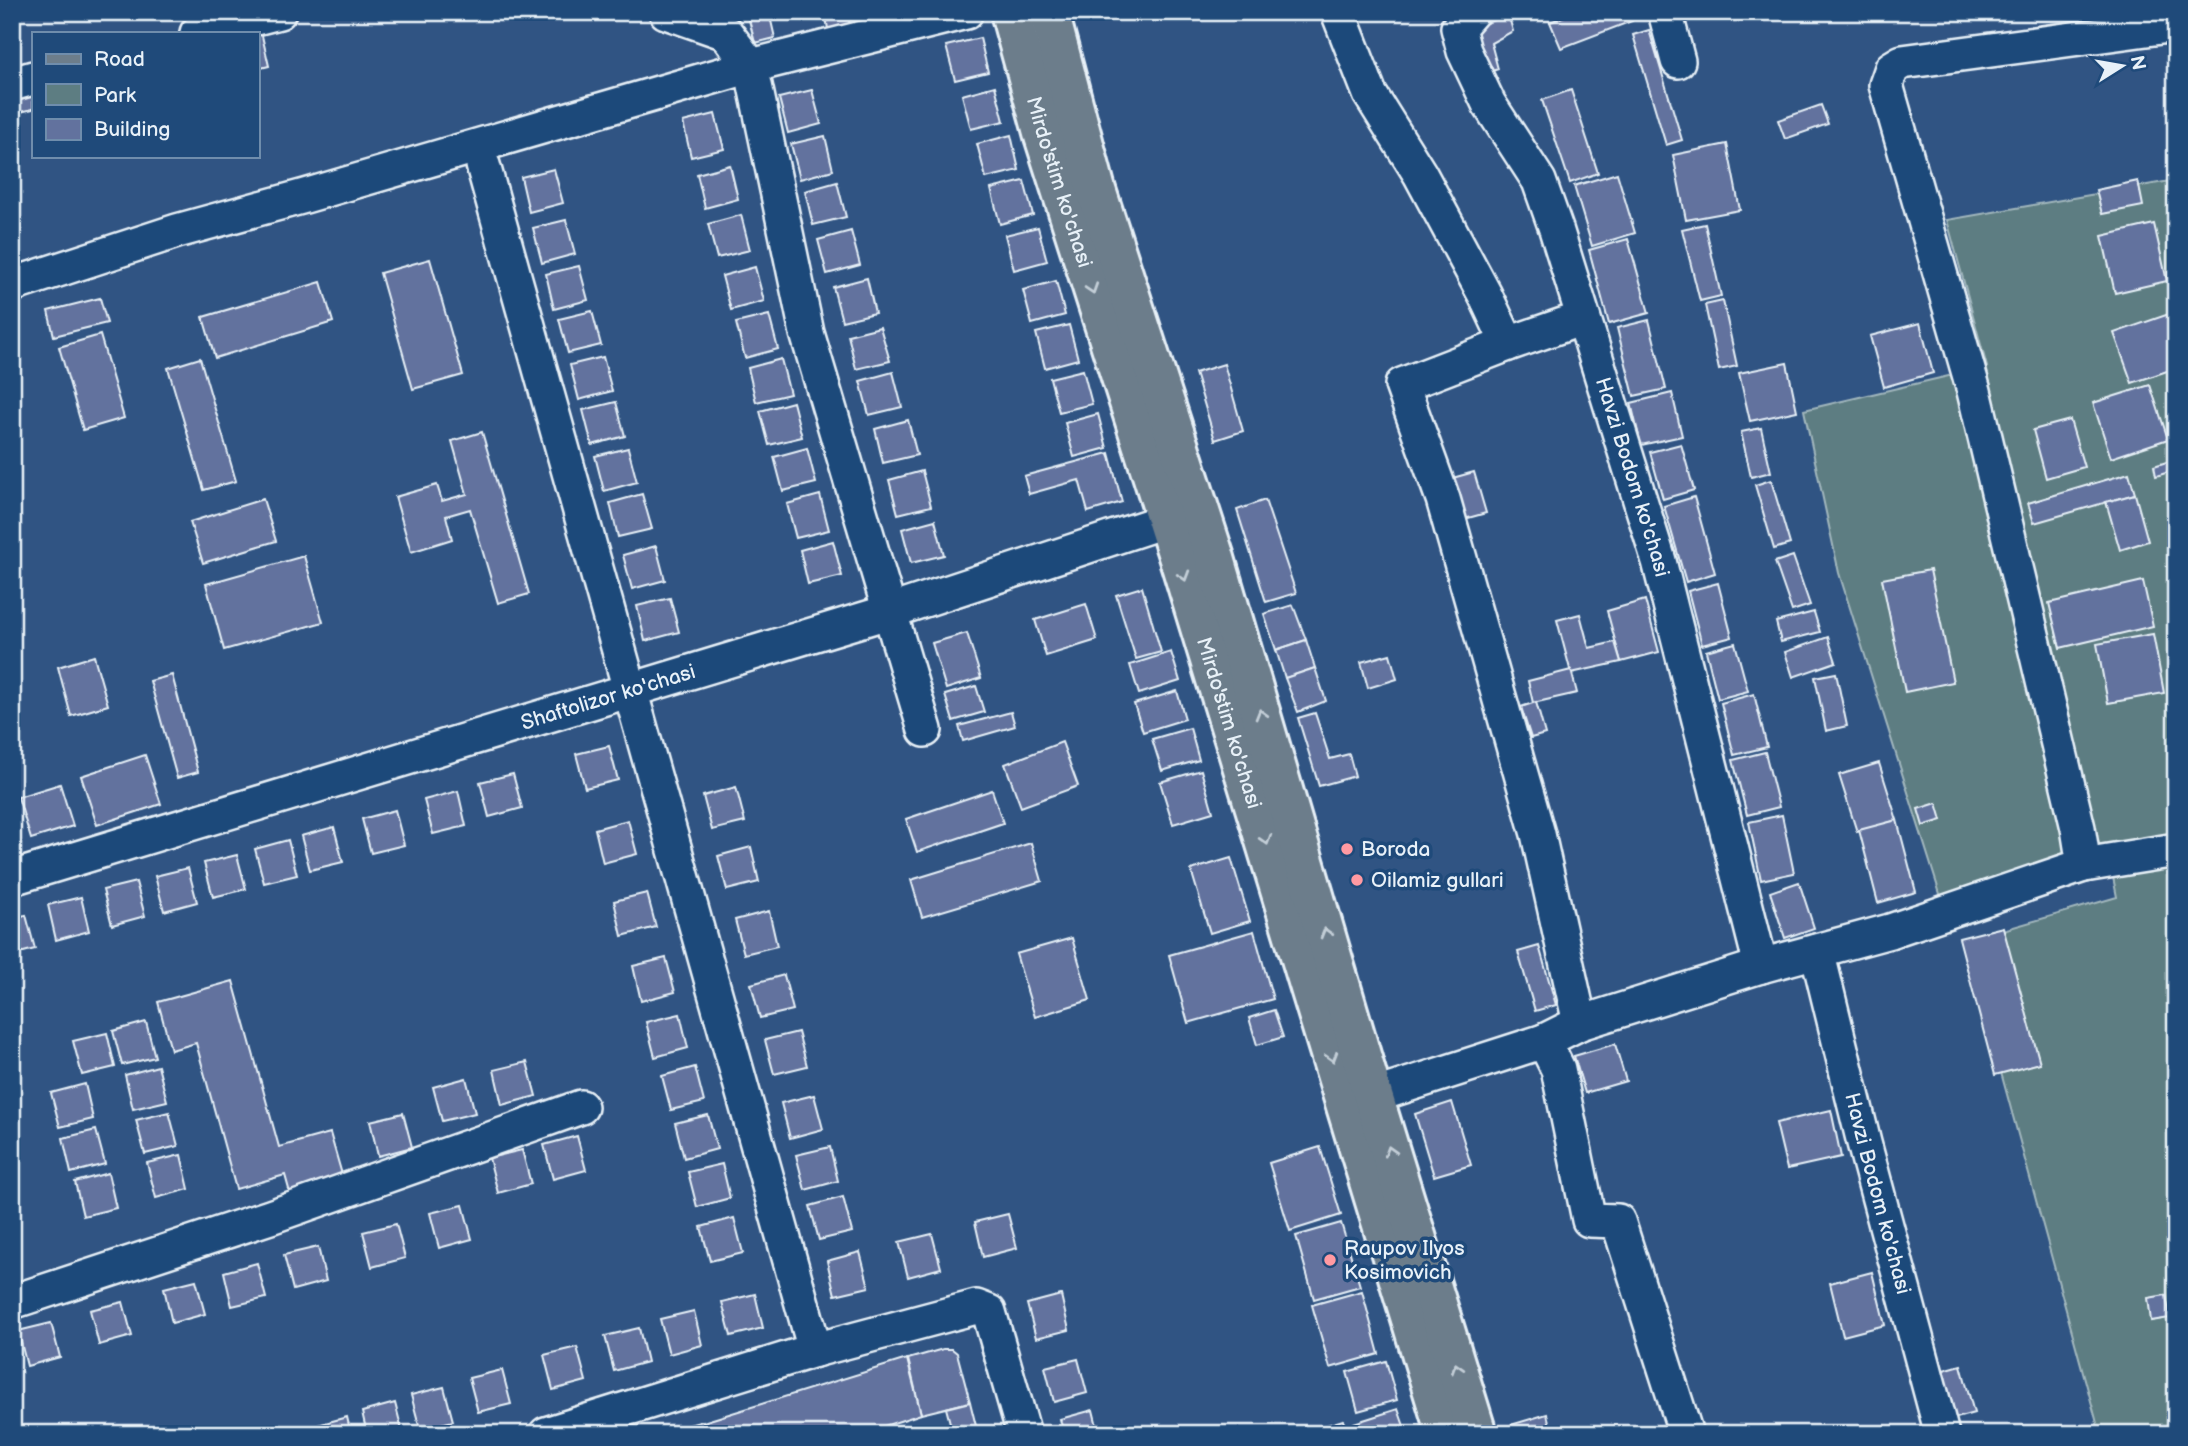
<svg xmlns="http://www.w3.org/2000/svg" width="2188" height="1446" font-family="'Balsamiq Sans',sans-serif">
	<rect width="100%" height="100%" fill="#305483"/>
	<filter id="ink" filterUnits="userSpaceOnUse"><feTurbulence type="fractalNoise" baseFrequency=".0143" numOctaves="2"/><feDisplacementMap in="SourceGraphic" scale="14" xChannelSelector="R" yChannelSelector="G"/><feConvolveMatrix kernelMatrix="1 2 1 2 8 2 1 2 1" color-interpolation-filters="sRGB"/></filter>
	<g filter="url(#ink)">
		<path fill="#5d7d82" stroke="#a2b7bd" stroke-width="2" d="M2176 180V1434H2100L1965 941 2117 897 2113 877 1946 913 1839 573 1804 410 1987 367 1947 220Z"/>
		<g fill="#62729e" stroke="#e8f1f8" stroke-width="2">
			<path d="M747 12H769L775 38 755 43Z"/>
			<path d="M825 12H848L850 26 828 29Z"/>
			<path d="M1575 12H1629L1632 21 1561 48 1550 22Z"/>
			<path d="M1508 14 1513 31 1491 43 1498 69 1480 75 1472 29Z"/>
			<path d="M260 27 269 66 257 69V33Z"/>
			<path d="M1649 30 1682 140 1666 145 1633 35Z"/>
			<path d="M980 38 988 72 955 80 946 46Z"/>
			<path d="M995 86 1004 121 971 129 962 95Z"/>
			<path d="M33 90V109L12 114V94Z"/>
			<path d="M812 90 821 124 788 133 779 98Z"/>
			<path d="M1571 90 1598 173 1570 183 1542 100Z"/>
			<path d="M1821 105 1828 124 1785 139 1778 120Z"/>
			<path d="M715 114 724 149 691 157 683 122Z"/>
			<path d="M1011 135 1019 170 986 178 977 144Z"/>
			<path d="M825 136 833 170 800 179 791 144Z"/>
			<path d="M1727 144 1740 210 1686 220 1673 155Z"/>
			<path d="M730 165 738 199 705 208 697 174Z"/>
			<path d="M554 169 563 203 529 212 521 177Z"/>
			<path d="M1617 173 1635 233 1592 246 1574 186Z"/>
			<path d="M1024 181 1033 215 1000 224 991 189Z"/>
			<path d="M2138 181 2143 206 2102 214 2096 190Z"/>
			<path d="M837 182 846 217 813 225 805 191Z"/>
			<path d="M741 215 750 250 717 258 708 224Z"/>
			<path d="M566 220 575 254 542 263 533 228Z"/>
			<path d="M1705 224 1721 296 1700 301 1682 229Z"/>
			<path d="M2154 224 2167 281 2115 293 2102 236Z"/>
			<path d="M1038 227 1047 261 1014 270 1005 235Z"/>
			<path d="M851 231 860 265 827 274 818 240Z"/>
			<path d="M1628 239 1649 313 1609 324 1589 250Z"/>
			<path d="M430 259 463 375 413 389 380 273Z"/>
			<path d="M579 266 588 300 554 309 546 274Z"/>
			<path d="M755 267 764 301 731 310 722 276Z"/>
			<path d="M867 278 875 313 842 321 833 287Z"/>
			<path d="M1056 281 1065 315 1032 324 1023 290Z"/>
			<path d="M321 282 333 322 215 358 203 317Z"/>
			<path d="M100 298 107 323 54 336 48 311Z"/>
			<path d="M1723 301 1737 366 1719 370 1705 305Z"/>
			<path d="M592 311 601 345 568 353 559 319Z"/>
			<path d="M2169 314 2176 334V368L2132 383 2114 333Z"/>
			<path d="M769 315 778 349 745 358 736 323Z"/>
			<path d="M1649 320 1666 389 1634 396 1617 328Z"/>
			<path d="M1920 323 1933 373 1884 387 1870 336Z"/>
			<path d="M1069 325 1078 359 1045 368 1036 333Z"/>
			<path d="M880 327 890 361 856 369 848 335Z"/>
			<path d="M100 335 124 418 83 430 59 347Z"/>
			<path d="M603 357 612 391 579 400 570 365Z"/>
			<path d="M200 358 236 481 204 490 168 368Z"/>
			<path d="M781 359 790 394 756 402 748 368Z"/>
			<path d="M1787 363 1797 411 1750 421 1739 373Z"/>
			<path d="M1224 364 1243 431 1215 440 1195 373Z"/>
			<path d="M1083 370 1092 404 1059 412 1050 378Z"/>
			<path d="M893 372 902 407 869 415 860 381Z"/>
			<path d="M2150 385 2168 439 2111 458 2093 403Z"/>
			<path d="M1672 393 1682 436 1641 445 1631 403Z"/>
			<path d="M616 402 625 436 592 445 583 410Z"/>
			<path d="M793 402 802 437 769 445 760 411Z"/>
			<path d="M1098 414 1107 448 1074 457 1065 423Z"/>
			<path d="M908 420 917 455 883 463 875 429Z"/>
			<path d="M2070 420 2084 467 2046 478 2033 430Z"/>
			<path d="M1761 428 1771 472 1751 477 1741 432Z"/>
			<path d="M482 432 529 594 498 603 470 509 446 516 452 539 411 552 395 497 437 485 442 501 467 494 452 441Z"/>
			<path d="M1681 444 1694 490 1663 499 1650 452Z"/>
			<path d="M628 448 637 482 604 491 595 456Z"/>
			<path d="M807 448 816 483 783 491 774 457Z"/>
			<path d="M1109 453 1122 502 1088 512 1079 480 1029 494 1024 476Z"/>
			<path d="M2176 459V470L2156 476 2154 466Z"/>
			<path d="M922 471 931 506 898 514 889 480Z"/>
			<path d="M1474 472 1486 513 1461 520 1449 479Z"/>
			<path d="M2129 473 2135 494 2034 523 2028 503Z"/>
			<path d="M1771 480 1790 544 1774 549 1755 485Z"/>
			<path d="M642 494 652 529 618 537 610 503Z"/>
			<path d="M2135 494 2148 541 2120 550 2106 502Z"/>
			<path d="M820 495 829 530 796 538 787 504Z"/>
			<path d="M1694 497 1715 573 1686 582 1664 506Z"/>
			<path d="M263 499 276 541 203 563 190 522Z"/>
			<path d="M1265 500 1296 593 1266 602 1237 510Z"/>
			<path d="M935 520 944 555 911 563 902 529Z"/>
			<path d="M833 541 842 576 808 584 800 550Z"/>
			<path d="M656 546 665 580 632 589 623 555Z"/>
			<path d="M304 556 323 622 224 650 206 584Z"/>
			<path d="M1793 556 1810 605 1792 611 1775 562Z"/>
			<path d="M1930 570 1953 682 1905 692 1882 579Z"/>
			<path d="M2143 581 2153 626 2060 648 2049 603Z"/>
			<path d="M1718 583 1732 637 1702 645 1688 591Z"/>
			<path d="M1142 587 1161 652 1136 659 1116 595Z"/>
			<path d="M670 598 679 632 645 641 637 606Z"/>
			<path d="M1645 600 1659 652 1621 662 1607 611Z"/>
			<path d="M1086 604 1097 640 1046 656 1035 620Z"/>
			<path d="M1293 605 1306 640 1276 650 1264 614Z"/>
			<path d="M1814 612 1820 632 1781 642 1776 622Z"/>
			<path d="M1580 614 1589 648 1615 642 1621 662 1571 673 1557 620Z"/>
			<path d="M967 633 981 678 946 689 932 643Z"/>
			<path d="M2153 634 2164 693 2108 703 2097 644Z"/>
			<path d="M1828 637 1836 662 1793 677 1785 652Z"/>
			<path d="M1306 640 1315 668 1285 678 1276 650Z"/>
			<path d="M1735 643 1748 691 1718 699 1706 651Z"/>
			<path d="M1171 652 1180 681 1139 694 1130 665Z"/>
			<path d="M1390 654 1397 679 1368 688 1361 662Z"/>
			<path d="M94 656 108 705 71 716 58 667Z"/>
			<path d="M1315 668 1326 701 1298 712 1285 678Z"/>
			<path d="M1571 670 1577 693 1533 703 1528 681Z"/>
			<path d="M1836 673 1847 726 1826 731 1815 677Z"/>
			<path d="M172 675 198 772 177 778 150 681Z"/>
			<path d="M976 686 984 712 953 721 945 695Z"/>
			<path d="M1177 691 1185 719 1143 732 1134 704Z"/>
			<path d="M1754 694 1767 747 1734 755 1721 703Z"/>
			<path d="M1536 702 1545 734 1531 738 1521 707Z"/>
			<path d="M1011 712 1015 726 963 741 959 726Z"/>
			<path d="M1315 713 1330 759 1349 754 1355 776 1319 786 1298 718Z"/>
			<path d="M1190 728 1199 760 1162 771 1152 739Z"/>
			<path d="M1062 742 1078 786 1021 807 1005 764Z"/>
			<path d="M609 746 618 780 585 788 576 754Z"/>
			<path d="M1765 752 1779 807 1747 815 1733 760Z"/>
			<path d="M145 755 161 804 97 825 81 776Z"/>
			<path d="M1879 763 1897 820 1857 832 1839 775Z"/>
			<path d="M1201 770 1213 812 1173 824 1160 782Z"/>
			<path d="M513 774 522 808 489 817 480 782Z"/>
			<path d="M60 784 73 826 31 839 18 797Z"/>
			<path d="M736 787 745 822 712 830 703 796Z"/>
			<path d="M992 790 1003 823 917 852 906 819Z"/>
			<path d="M458 791 466 826 433 834 424 800Z"/>
			<path d="M1937 803 1942 820 1923 826 1918 809Z"/>
			<path d="M395 810 404 845 371 853 362 819Z"/>
			<path d="M1782 815 1794 873 1761 880 1749 822Z"/>
			<path d="M628 820 637 854 603 863 595 829Z"/>
			<path d="M1897 820 1916 892 1878 903 1859 830Z"/>
			<path d="M334 827 343 862 310 870 301 836Z"/>
			<path d="M288 840 297 875 264 883 255 849Z"/>
			<path d="M1031 843 1042 881 922 917 911 880Z"/>
			<path d="M751 847 759 882 727 890 718 856Z"/>
			<path d="M237 855 246 889 213 897 204 863Z"/>
			<path d="M1231 858 1250 921 1210 933 1191 870Z"/>
			<path d="M188 868 197 902 164 911 155 876Z"/>
			<path d="M136 882 145 916 112 925 103 890Z"/>
			<path d="M1799 882 1814 928 1785 938 1770 892Z"/>
			<path d="M647 893 656 927 622 936 614 901Z"/>
			<path d="M81 897 89 931 56 940 48 905Z"/>
			<path d="M769 911 777 946 744 954 735 920Z"/>
			<path d="M26 915 35 949 12 955V918Z"/>
			<path d="M2003 927 2040 1063 1995 1075 1959 938Z"/>
			<path d="M1254 931 1273 999 1188 1023 1169 955Z"/>
			<path d="M1072 938 1090 1000 1035 1017 1016 954Z"/>
			<path d="M1539 946 1556 1005 1535 1011 1518 952Z"/>
			<path d="M666 958 675 992 641 1001 633 966Z"/>
			<path d="M784 975 793 1010 760 1018 751 984Z"/>
			<path d="M233 981 279 1147 330 1133 343 1178 290 1193 285 1175 236 1189 196 1043 171 1050 158 1002Z"/>
			<path d="M1274 1010 1283 1037 1257 1045 1249 1018Z"/>
			<path d="M680 1014 688 1048 655 1057 646 1022Z"/>
			<path d="M146 1022 155 1057 122 1065 113 1031Z"/>
			<path d="M798 1032 807 1066 774 1074 765 1040Z"/>
			<path d="M107 1033 115 1067 82 1075 73 1041Z"/>
			<path d="M1615 1044 1626 1081 1585 1093 1574 1056Z"/>
			<path d="M527 1062 536 1096 502 1105 494 1070Z"/>
			<path d="M158 1066 167 1101 133 1109 125 1075Z"/>
			<path d="M695 1067 704 1102 671 1110 662 1076Z"/>
			<path d="M466 1078 475 1113 442 1121 433 1087Z"/>
			<path d="M85 1084 93 1119 60 1127 51 1093Z"/>
			<path d="M814 1095 823 1129 790 1138 781 1103Z"/>
			<path d="M1452 1102 1471 1165 1434 1176 1415 1114Z"/>
			<path d="M1831 1110 1841 1157 1787 1169 1776 1123Z"/>
			<path d="M169 1112 178 1146 145 1154 136 1120Z"/>
			<path d="M403 1113 412 1147 378 1156 370 1121Z"/>
			<path d="M708 1115 717 1149 684 1158 675 1123Z"/>
			<path d="M96 1130 105 1164 71 1173 63 1138Z"/>
			<path d="M577 1136 586 1170 553 1179 544 1145Z"/>
			<path d="M830 1147 838 1181 805 1190 796 1155Z"/>
			<path d="M1320 1147 1341 1215 1290 1231 1269 1163Z"/>
			<path d="M522 1150 531 1184 498 1193 489 1158Z"/>
			<path d="M181 1155 189 1189 156 1198 147 1163Z"/>
			<path d="M722 1164 730 1198 697 1207 688 1172Z"/>
			<path d="M108 1173 116 1208 83 1216 75 1182Z"/>
			<path d="M843 1197 852 1232 819 1240 810 1206Z"/>
			<path d="M463 1205 472 1239 439 1248 430 1213Z"/>
			<path d="M1008 1214 1017 1248 983 1257 975 1222Z"/>
			<path d="M734 1218 743 1253 710 1261 701 1227Z"/>
			<path d="M1341 1223 1360 1286 1314 1299 1296 1236Z"/>
			<path d="M396 1224 405 1258 372 1267 363 1232Z"/>
			<path d="M932 1234 941 1268 908 1277 899 1242Z"/>
			<path d="M318 1247 326 1281 293 1290 284 1255Z"/>
			<path d="M860 1252 869 1287 835 1295 827 1261Z"/>
			<path d="M257 1263 266 1298 232 1306 224 1272Z"/>
			<path d="M1872 1272 1885 1325 1843 1336 1830 1283Z"/>
			<path d="M196 1280 205 1314 172 1323 164 1288Z"/>
			<path d="M1362 1291 1379 1354 1330 1368 1312 1305Z"/>
			<path d="M755 1294 763 1328 731 1336 722 1302Z"/>
			<path d="M1061 1295 1069 1330 1036 1338 1027 1304Z"/>
			<path d="M2166 1295 2170 1318 2151 1321 2148 1298Z"/>
			<path d="M123 1302 132 1336 99 1345 90 1310Z"/>
			<path d="M694 1311 702 1345 669 1354 660 1319Z"/>
			<path d="M51 1323 60 1357 27 1366 18 1331Z"/>
			<path d="M639 1328 647 1362 614 1371 605 1336Z"/>
			<path d="M577 1347 586 1381 553 1390 544 1355Z"/>
			<path d="M943 1349H952L957 1353 970 1402 921 1414 908 1359Z"/>
			<path d="M907 1359 921 1414 860 1434H706L703 1422Z"/>
			<path d="M1078 1359 1087 1393 1054 1402 1045 1367Z"/>
			<path d="M1386 1361 1397 1400 1358 1411 1347 1372Z"/>
			<path d="M1961 1365 1974 1413 1946 1421 1933 1373Z"/>
			<path d="M502 1370 511 1404 478 1412 469 1378Z"/>
			<path d="M444 1387 453 1421 420 1429 411 1395Z"/>
			<path d="M970 1402 978 1434H953L946 1408Z"/>
			<path d="M395 1403 403 1434H367L362 1412Z"/>
			<path d="M1398 1409 1405 1429 1388 1434H1357L1354 1423Z"/>
			<path d="M1093 1410 1099 1434H1064L1060 1419Z"/>
			<path d="M1547 1414 1552 1434H1513L1511 1425Z"/>
			<path d="M347 1417 351 1434H316L314 1426Z"/>
			<path d="M1343 1420 1348 1434H1298Z"/>
			<path d="M703 1421 706 1434H662L661 1433Z"/>
		</g>
		<g fill="none" stroke-linecap="round" stroke-linejoin="round">
			<g stroke="#e8f1f8" stroke-width="38">
				<g id="minor">
					<path d="M666 12 726 33 751 66 807 333 925 730"/>
					<path d="M1338 12 1370 94 1420 174 1485 295 1508 344"/>
					<path id="s1" d="M1472 12 1458 28 1464 51 1489 104 1539 181 1556 229 1659 561 1761 966"/>
					<path d="M1665 12 1678 61"/>
					<path d="M197 33 279 12"/>
					<path d="M12 84 33 78"/>
					<path d="M483 165 815 1350"/>
					<path d="M12 285 177 231 305 196 751 66 966 12"/>
					<path d="M2084 865 2078 828 1974 391 1886 85 1892 68 1902 62 2176 25"/>
					<path id="s2" d="M12 878 891 611 1191 512"/>
					<path id="s3" d="M1817 951 1864 1143 1942 1434"/>
					<path d="M1580 1023 1538 834 1443 499 1402 385 1508 344 1583 318"/>
					<path d="M1544 1041 1558 1069 1589 1220 1618 1221 1686 1434"/>
					<path d="M1373 1096 1544 1041 1580 1023 1761 966 1890 931 2084 865 2176 850"/>
					<path d="M12 1302 270 1217 581 1107"/>
					<path d="M546 1434 815 1350 976 1307 989 1312 1024 1434"/>
				</g>
			</g>
			<g stroke="#e8f1f8" stroke-width="44">
				<g id="major">
					<path id="s4" d="M1010 12 1044 136 1181 565 1446 1434"/>
					<path d="M1049 12 1096 190 1214 555 1373 1096 1477 1434"/>
				</g>
			</g>
			<use href="#minor" stroke="#1f4a7a" stroke-width="33"/>
			<use href="#major" stroke="#6c7d8b" stroke-width="38"/>
		</g>
		<defs><path id="oneway-chevron" d="M-2-3.5L2.5 0L-2 3.5" fill="none" stroke-width="1.6" stroke-linecap="round" stroke-linejoin="round" transform="scale(1.75)"/></defs>
		<g stroke="#c3ced7">
			<use href="#oneway-chevron" transform="translate(1092 289) rotate(72)"/>
			<use href="#oneway-chevron" transform="translate(1184 576) rotate(73)"/>
			<use href="#oneway-chevron" transform="translate(1261 714) rotate(-106)"/>
			<use href="#oneway-chevron" transform="translate(1266 840) rotate(73)"/>
			<use href="#oneway-chevron" transform="translate(1326 933) rotate(-106)"/>
			<use href="#oneway-chevron" transform="translate(1332 1057) rotate(73)"/>
			<use href="#oneway-chevron" transform="translate(1390 1151) rotate(-107)"/>
			<use href="#oneway-chevron" transform="translate(1457 1368) rotate(-107)"/>
		</g>
	</g>
	<g fill="#ff9aa2" stroke="#1f4a7a" stroke-width="2.5">
		<circle cx="1347" cy="849" r="7"/>
		<circle cx="1357" cy="880" r="7"/>
		<circle cx="1330" cy="1260" r="7"/>
	</g>
	<g text-anchor="middle" dominant-baseline="central" stroke-width="7" stroke-linejoin="round" paint-order="stroke">
		<g font-size="21" fill="#e8f1f8" stroke="#1f4a7a">
			<text stroke="none"><textPath href="#s4" startOffset="177">Mirdo'stim ko'chasi</textPath></text>
			<text stroke="none"><textPath href="#s1" startOffset="506">Havzi Bodom ko'chasi</textPath></text>
			<text stroke="none"><textPath href="#s2" startOffset="623">Shaftolizor ko'chasi</textPath></text>
			<text stroke="none"><textPath href="#s4" startOffset="744">Mirdo'stim ko'chasi</textPath></text>
			<text stroke="none"><textPath href="#s3" startOffset="250">Havzi Bodom ko'chasi</textPath></text>
		</g>
		<g font-size="21" fill="#e8f1f8" stroke="#1f4a7a" text-anchor="start">
			<text x="1361" y="849">Boroda</text>
			<text x="1371" y="880">Oilamiz gullari</text>
			<text x="1344" y="1248">Raupov Ilyos<tspan x="1344" dy="24">Kosimovich</tspan></text>
		</g>
	</g>
	<rect width="2188" height="1446" fill="none" stroke="#1f4a7a" stroke-width="42"/>
	<rect x="21" y="21" width="2146" height="1404" fill="none" stroke="#e8f1f8" stroke-width="2.5" filter="url(#ink)"/>
	<rect x="32" y="32" width="228" height="126" fill="#1f4a7a" stroke="#6f8dac" stroke-width="2"/>
	<rect x="46" y="54" width="35" height="10" fill="#6c7d8b" stroke="#6f8dac" stroke-width="2"/>
	<text x="94" y="66" font-size="21" fill="#e8f1f8">Road</text>
	<rect x="46" y="84" width="35" height="21" fill="#5d7d82" stroke="#6f8dac" stroke-width="2"/>
	<text x="94" y="102" font-size="21" fill="#e8f1f8">Park</text>
	<rect x="46" y="119" width="35" height="21" fill="#62729e" stroke="#6f8dac" stroke-width="2"/>
	<text x="94" y="136" font-size="21" fill="#e8f1f8">Building</text>
	<g transform="translate(2122 66) rotate(79)" stroke="#1f4a7a" stroke-width="5" paint-order="stroke">
	<path d="M0-5L12 26L0 18L-12 26Z" fill="#e8f1f8"/>
	<text y="-10" font-size="19" font-weight="bold" text-anchor="middle" fill="#e8f1f8">N</text>
	</g>
</svg>
